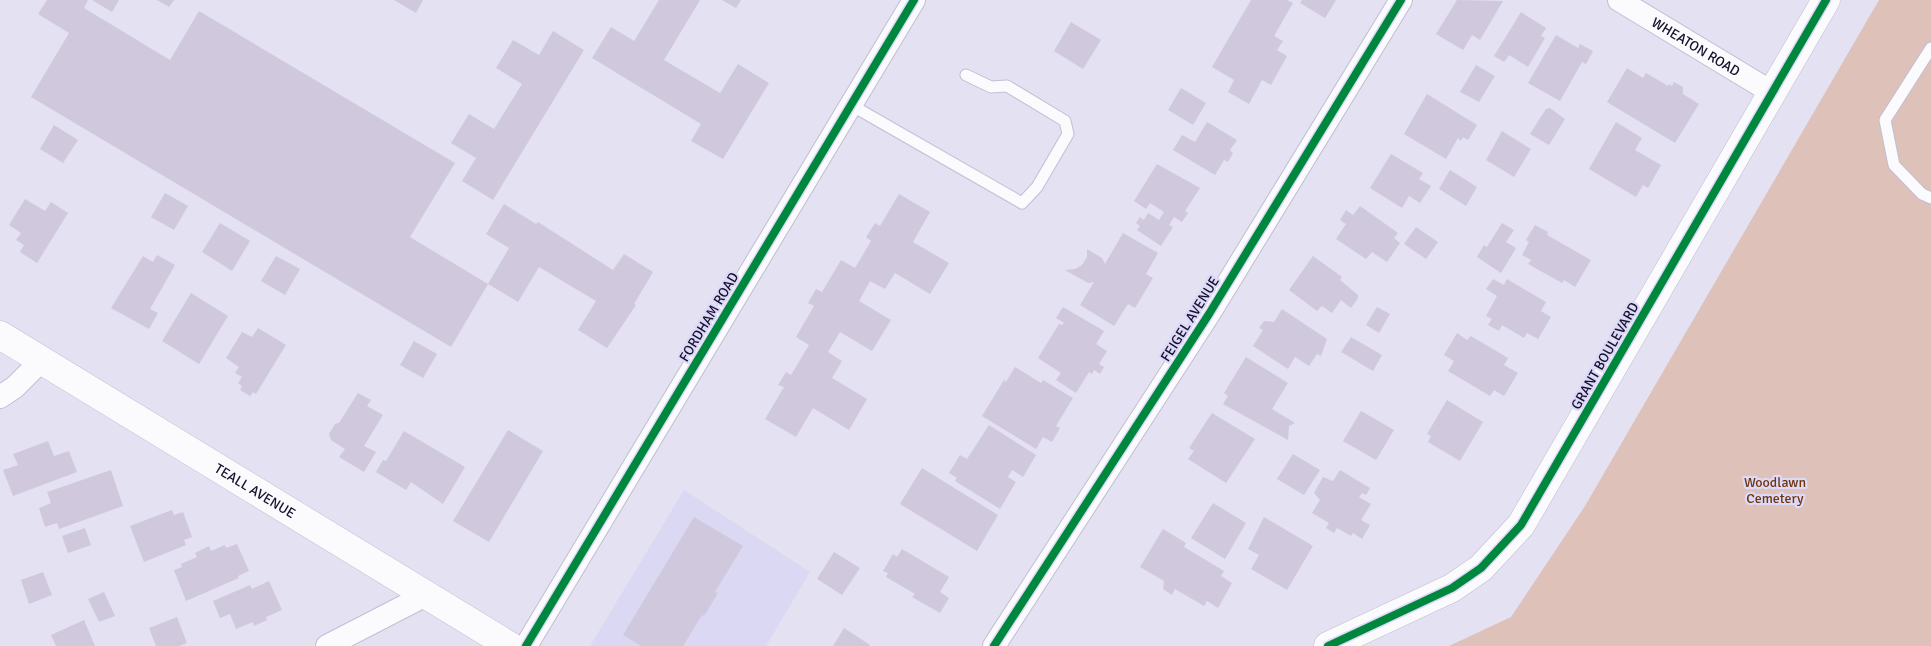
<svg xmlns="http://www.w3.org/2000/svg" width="1931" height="646" font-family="Signika,sans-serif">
	<rect width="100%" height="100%" fill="#e3e1f2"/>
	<path fill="#dbd8f3" d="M684 490 810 572 766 646H590Z"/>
	<path fill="#dec1b9" d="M1879 0H1931V646H1449L1511 617 1585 506Z"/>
	<g fill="#d0c9de">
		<path d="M47 0H88L84 8 170 60 199 11 455 163 410 237 488 284 451 347 31 97 69 33 38 14Z"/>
		<path d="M92 0H119L112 12Z"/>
		<path d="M157 0H174L169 7Z"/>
		<path d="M394 0H423L416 13Z"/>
		<path d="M659 0H700L664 60 720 93 738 64 769 83 723 159 691 141 701 124 592 58 611 27 634 41Z"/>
		<path d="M722 0H741L736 8Z"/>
		<path d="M1251 0H1287L1293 3 1274 36 1283 41 1277 50 1287 56 1271 85 1262 80 1249 104 1228 92 1234 80 1212 67Z"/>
		<path d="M1302 0H1336L1325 18 1300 3Z"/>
		<path d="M1457 0 1503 1 1480 40 1472 35 1463 50 1436 34Z"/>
		<path d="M1521 12 1546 28 1541 36 1545 38 1528 67 1509 55 1504 62 1494 56Z"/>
		<path d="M1071 22 1101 40 1083 69 1054 51Z"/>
		<path d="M553 31 584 50 493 200 462 181 476 158 451 143 469 114 494 129 522 84 496 68 513 40 539 55Z"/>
		<path d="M1556 35 1578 48 1580 44 1593 51 1586 64 1582 62 1560 101 1528 83Z"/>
		<path d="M1476 65 1495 76 1479 102 1460 92Z"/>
		<path d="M1627 68 1643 78 1646 73 1668 86 1669 84 1672 86 1674 82 1683 87V94L1699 104 1675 143 1607 102Z"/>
		<path d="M1181 88 1206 103 1193 125 1168 110Z"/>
		<path d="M1427 94 1477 125 1468 140 1463 137 1461 141 1458 138 1446 159 1404 134Z"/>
		<path d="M1550 108 1565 119 1549 145 1530 134 1546 109Z"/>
		<path d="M1207 122 1237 140 1230 150 1233 153 1228 162 1224 160 1215 175 1173 150 1182 135 1195 142Z"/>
		<path d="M1616 122 1642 138 1635 150 1661 165 1648 188 1643 185 1636 197 1589 169Z"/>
		<path d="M54 125 78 140 63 163 40 149Z"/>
		<path d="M1502 131 1531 149 1514 177 1486 160Z"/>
		<path d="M1391 154 1423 173 1419 179 1431 186 1420 203 1409 196 1402 208 1370 188Z"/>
		<path d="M1157 164 1200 188 1185 211 1188 213 1182 222 1174 217 1169 225 1173 227 1161 246 1137 230 1140 226 1136 223 1140 217 1144 220 1148 213 1159 220 1164 212 1150 203 1146 209 1134 201Z"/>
		<path d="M1450 170 1477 187 1466 206 1439 189Z"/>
		<path d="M165 193 188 206 174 230 151 217Z"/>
		<path d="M899 194 930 212 913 242 949 263 930 294 895 273 885 289 870 281 859 301 891 320 872 351 840 332 828 352 842 361 832 378 867 399 849 430 813 408 796 437 765 419 784 387 778 385 786 372 791 375 809 345 796 337 814 306 808 303 816 289 822 292 841 260 855 268 871 241 866 237 875 223 880 226Z"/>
		<path d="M25 199 45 211 51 202 68 213 37 263 20 252 24 245 16 240 21 233 9 225Z"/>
		<path d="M504 204 536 224 538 222 549 229 613 270 624 254 653 272 634 304 636 305 607 348 578 330 596 301 539 267 518 302 488 284 509 248 486 234Z"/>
		<path d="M1360 206 1398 233 1394 238 1400 243 1387 262 1372 252 1366 259 1336 239 1346 224 1340 220 1346 210 1353 215Z"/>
		<path d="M220 223 250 241 232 271 202 252Z"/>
		<path d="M1502 223 1514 230 1506 242 1516 248 1501 273 1477 257 1484 245 1487 247Z"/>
		<path d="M1535 225 1548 232 1547 235 1591 260 1575 287 1564 280 1562 283 1528 264 1531 260 1522 255 1529 242 1526 240Z"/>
		<path d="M1416 227 1438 242 1426 259 1404 244Z"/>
		<path d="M1123 233 1158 253 1146 274 1153 278 1135 308 1128 304 1114 326 1080 305 1094 282 1088 283 1065 270 1075 269 1082 265 1087 257V249L1102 258 1105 264Z"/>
		<path d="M157 255 175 265 150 309 158 313 149 329 111 308 143 256 153 262Z"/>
		<path d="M276 256 300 269 285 295 261 281Z"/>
		<path d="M1313 256 1342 277 1340 280 1358 295V298L1351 308 1341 300 1332 313 1322 306 1317 311 1289 290Z"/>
		<path d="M1493 279 1504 285 1507 279 1546 302 1541 311 1551 317 1538 339 1527 333 1524 338 1502 325 1499 331 1488 325 1492 319 1486 316 1497 296 1486 289Z"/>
		<path d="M191 293 228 316 199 364 162 341Z"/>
		<path d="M1063 307 1104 331 1096 344 1107 351 1099 364 1104 367 1100 374 1094 370 1092 374 1089 372 1076 393 1056 380 1061 373 1038 358 1059 324 1062 325 1064 323 1056 318Z"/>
		<path d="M1377 307 1390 314 1379 333 1366 325Z"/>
		<path d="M1282 309 1327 339 1321 356 1317 354 1309 366 1295 357 1288 369 1253 346 1263 330 1259 328 1264 321 1274 322Z"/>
		<path d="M258 328 286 345 256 394 253 392 250 396 240 390 242 386 238 383 242 377 235 373 239 367 226 358 242 332 252 337Z"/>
		<path d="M1457 333 1467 340 1471 336 1508 358 1504 365 1518 373 1504 396 1494 390 1490 396 1448 371 1454 361 1444 355Z"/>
		<path d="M1351 337 1382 355 1373 371 1341 352Z"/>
		<path d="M414 341 437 354 423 378 400 365Z"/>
		<path d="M1246 357 1288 383 1272 409 1295 423 1289 426 1288 440 1223 404 1228 396 1224 393Z"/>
		<path d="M1015 367 1041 383 1043 380 1073 398 1056 426 1060 428 1052 442 1043 437 1036 449 982 416 1004 380 1006 382Z"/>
		<path d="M358 393 371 400 367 406 383 415 364 446 376 452 364 472 339 457 345 449 331 440 329 434 335 424 339 423Z"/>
		<path d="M1447 400 1483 422 1460 461 1428 442 1431 436 1427 434Z"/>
		<path d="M1361 411 1394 430 1376 460 1343 441Z"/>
		<path d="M1212 413 1255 439 1226 483 1188 459 1194 451 1189 448Z"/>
		<path d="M989 425 1036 455 1023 477 1012 470 1008 477 1016 482 1000 509 955 481 957 478 949 473 960 455 967 459Z"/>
		<path d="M508 430 543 451 489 542 453 521Z"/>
		<path d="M404 431 465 467 443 504 411 482 406 490 376 472 383 460 386 461Z"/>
		<path d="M48 441 54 456 69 451 77 472 13 496 3 470 18 465 13 454Z"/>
		<path d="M1293 454 1320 470 1304 495 1277 479Z"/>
		<path d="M922 468 998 515 977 551 900 504Z"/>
		<path d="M111 470 123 506 59 529 57 523 45 527 39 508 51 503 47 492Z"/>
		<path d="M1340 470 1370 488 1366 495 1362 493 1359 497 1371 504 1361 520 1370 525 1362 539 1353 533 1351 536 1337 528 1334 533 1326 528 1329 523 1312 513 1320 500 1314 493 1323 477 1333 481Z"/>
		<path d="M1213 503 1246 523 1225 559 1191 538Z"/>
		<path d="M172 510 174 515 183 512 192 537 184 540 186 545 144 562 130 526Z"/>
		<path d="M694 517 743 546 715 592 718 593 704 616 702 615 683 646H641L623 635Z"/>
		<path d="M1264 517 1313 546 1287 590 1251 569 1259 555 1248 549Z"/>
		<path d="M85 528 91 545 68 553 62 536Z"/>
		<path d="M1163 529 1186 543 1184 547 1224 571 1221 576 1232 583 1218 608 1207 601 1204 606 1175 589 1172 595 1163 589 1164 581 1140 567Z"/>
		<path d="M237 544 249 571 238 576 239 578 186 601 174 570 182 567 181 564 197 557 195 553 209 546 211 551 225 545 226 548Z"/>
		<path d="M902 549 949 577 940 592 949 598 940 613 912 597 915 594 886 577 888 573 883 571 893 554 897 557Z"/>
		<path d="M834 552 860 568 842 595 817 579Z"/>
		<path d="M43 572 52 595 29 604 21 580Z"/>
		<path d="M269 581 282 610 266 617 267 620 254 626 253 622 236 629 230 614 220 618 213 601 250 585 252 589Z"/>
		<path d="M104 592 115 616 99 622 88 599Z"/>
		<path d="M177 617 187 643 179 646H156L149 628Z"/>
		<path d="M84 620 95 646H56L51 635Z"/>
		<path d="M844 628 870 645 869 646H833Z"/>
	</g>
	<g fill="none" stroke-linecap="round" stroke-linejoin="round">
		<g stroke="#c0bed3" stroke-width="13">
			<g id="lane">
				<path d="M1931 48 1885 120 1894 165 1922 194 1931 198"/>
				<path d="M851 105 1022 203 1037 187 1068 134 1065 121 1007 86 991 87 966 75"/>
			</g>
		</g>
		<g stroke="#c0bed3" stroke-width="24">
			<g id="street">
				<path id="s1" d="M1619 0 1773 93"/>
				<path d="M0 397 15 387 42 360"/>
				<path d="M327 646 426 595"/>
				<path d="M526 646 914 0"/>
				<path d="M994 646 1209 314 1401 0"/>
			</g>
		</g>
		<g stroke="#c0bed3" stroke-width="29">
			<g id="secondary">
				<path id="s2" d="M0 335 510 646"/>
				<path d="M1328 646 1452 588 1481 568 1521 525 1826 0"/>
			</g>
		</g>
		<use href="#lane" stroke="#fbfafd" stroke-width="11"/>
		<use href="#street" stroke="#fbfafd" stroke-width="22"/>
		<use href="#secondary" stroke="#fbfafd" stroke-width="28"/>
		<g stroke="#dddaf9" stroke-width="11">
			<g id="cycleway">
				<path d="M526 646 914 0"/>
				<path d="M994 646 1209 314 1401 0"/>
				<path d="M1328 646 1452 588 1481 568 1521 525 1826 0"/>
			</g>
		</g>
		<use href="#cycleway" stroke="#00873e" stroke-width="8"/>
	</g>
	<g text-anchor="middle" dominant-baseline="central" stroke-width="4.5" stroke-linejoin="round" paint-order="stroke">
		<g font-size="14" fill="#15102b" stroke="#dddaf9">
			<text stroke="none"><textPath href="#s1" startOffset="90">WHEATON ROAD</textPath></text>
			<text transform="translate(709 317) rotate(-59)">FORDHAM ROAD</text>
			<text transform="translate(1190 319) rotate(-58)">FEIGEL AVENUE</text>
			<text transform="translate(1605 356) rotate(-60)">GRANT BOULEVARD</text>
			<text stroke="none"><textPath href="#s2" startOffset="299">TEALL AVENUE</textPath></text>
		</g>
		<g font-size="14" fill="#70350b" stroke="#dddaf9">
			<text x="1775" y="482">Woodlawn<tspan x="1775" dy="16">Cemetery</tspan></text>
		</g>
	</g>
</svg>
